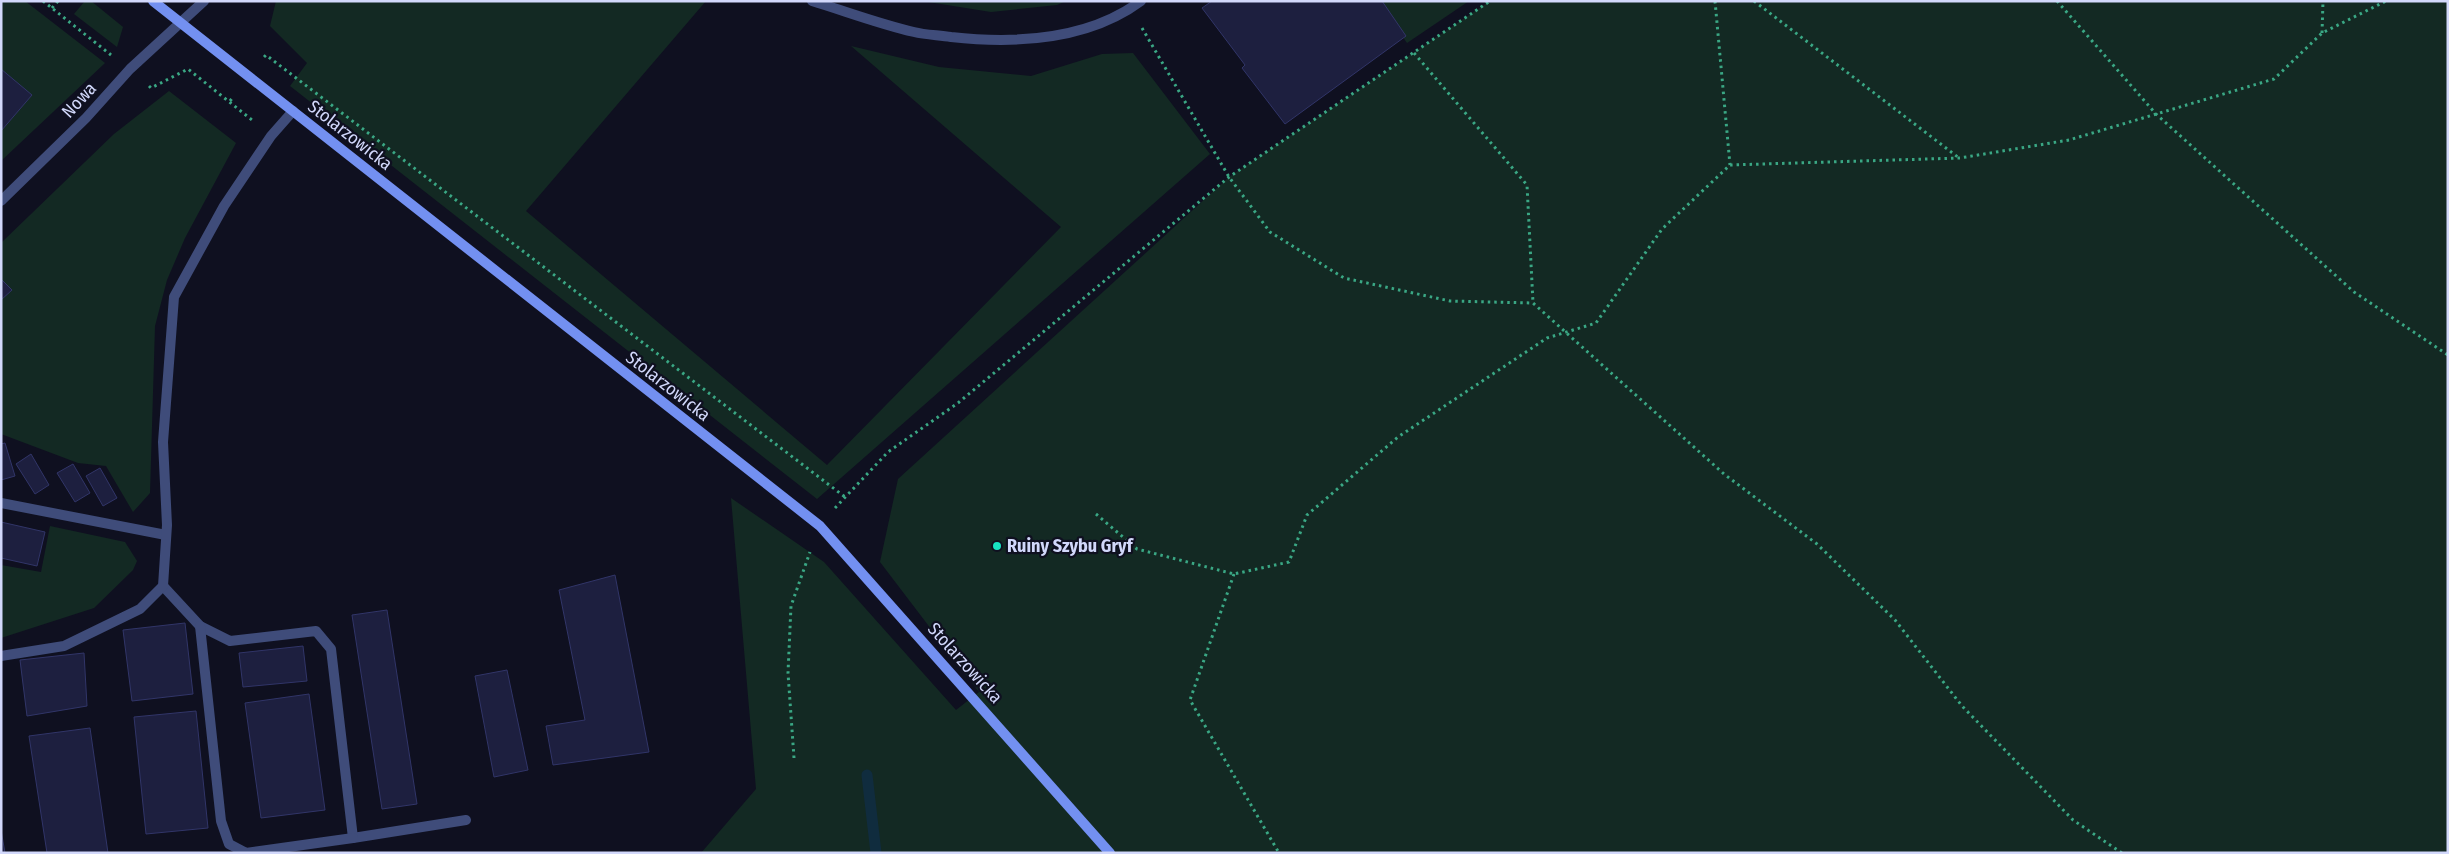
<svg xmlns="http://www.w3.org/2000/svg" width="2449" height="854" font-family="'Fira Sans Condensed',sans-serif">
	<rect width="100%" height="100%" fill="#0f1020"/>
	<g fill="#132923">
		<path d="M1 1H25L105 63 1 161V131L31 95 1 69Z"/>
		<path d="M85 1H91L123 27 117 47 74 14Z"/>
		<path d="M276 1H706L526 211 827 465 1061 227 851 46 939 67 1031 76 1102 54 1133 53 1210 154 817 499 290 86 307 63 270 26Z"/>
		<path d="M922 1H1066L1057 5 991 12Z"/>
		<path d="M1378 1H1469L1407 43Z"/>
		<path d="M1490 1H2448V853H701L756 789 731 498 824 562 956 710 979 692 880 562 898 479 1229 177Z"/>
		<path d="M169 91 236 143 185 238 167 280 155 326 150 493 133 512 106 466 78 463 1 434V243L114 134Z"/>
		<path d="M50 526 125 542 137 561 133 570 94 608 1 638V565L41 572Z"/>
	</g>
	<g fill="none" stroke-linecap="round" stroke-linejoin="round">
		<path stroke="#102c3e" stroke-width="11" d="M867 775 876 853"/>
	</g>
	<g fill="#1d1f3f" stroke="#313568">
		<path d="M1212 1H1382L1406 36 1285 124 1242 68 1245 65 1202 8Z"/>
		<path d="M1 69 32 95 1 131Z"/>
		<path d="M1 279 12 290 1 300Z"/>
		<path d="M5 443 15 476 1 480V444Z"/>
		<path d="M31 454 49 485 35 494 16 464Z"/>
		<path d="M73 464 90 493 75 502 57 473Z"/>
		<path d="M100 468 117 498 103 506 86 476Z"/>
		<path d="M1 522 45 532 37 566 1 558Z"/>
		<path d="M615 575 649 752 553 765 546 726 585 720 559 590Z"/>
		<path d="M387 610 417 804 382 809 352 615Z"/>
		<path d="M185 623 193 694 132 701 123 630Z"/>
		<path d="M303 646 307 681 243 687 239 653Z"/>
		<path d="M84 653 87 706 27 716 20 660Z"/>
		<path d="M507 670 528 770 494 777 475 676Z"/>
		<path d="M309 694 325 810 261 818 245 703Z"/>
		<path d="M196 711 208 828 146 834 134 717Z"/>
		<path d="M90 728 108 853H47L29 736Z"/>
		<path d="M1 830 5 853H1Z"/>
	</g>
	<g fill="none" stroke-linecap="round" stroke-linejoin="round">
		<g stroke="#3aa784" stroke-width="3" stroke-dasharray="2.5 4" stroke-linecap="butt">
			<path d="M43 1 111 55"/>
			<path d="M1715 1 1730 165"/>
			<path d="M1754 1 1959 158"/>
			<path d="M2057 1 2156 114 2354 292 2448 355"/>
			<path d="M52 8 58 1"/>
			<path d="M1142 28 1229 177 1270 232 1344 278 1450 301 1533 303 1724 474 1817 544 1895 620 1962 706 2073 820 2122 853"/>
			<path d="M2322 33 2323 1"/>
			<path d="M1414 53 1527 185 1533 303"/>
			<path d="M264 57 266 55 845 497"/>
			<path d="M149 86 151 88 188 69 252 120"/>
			<path d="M230 101 234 96"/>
			<path d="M835 508 888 452 958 403 1229 177 1490 1"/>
			<path d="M1096 514 1137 549 1234 574 1289 562 1307 515 1398 437 1547 338 1596 323 1662 229 1730 165 1960 158 2069 140 2274 79 2322 33 2386 1"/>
			<path d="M1234 574 1190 700 1279 853"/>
			<path d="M794 758 788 673 791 606 810 552"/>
		</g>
		<g stroke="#3f4c7a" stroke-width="10">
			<path d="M1 503 166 535"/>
			<path d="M163 586 200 626 230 641 316 631 331 649 353 838 466 820"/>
			<path d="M200 626 221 821 229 844 246 853 353 838"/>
			<path d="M1 656 64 646 140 609 163 586 167 525 163 442 174 297 224 206 271 136 293 111"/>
		</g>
		<g stroke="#3f4c7a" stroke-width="10">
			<path d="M812 1C845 11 879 24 914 32 926 35 939 35 951 37 1015 44 1087 41 1141 1"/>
			<path d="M1 201 86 118 130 69 204 1"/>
		</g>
		<path stroke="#7390f1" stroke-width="10" d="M153 1 820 526 1110 853"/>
	</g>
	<circle fill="#17e2c2" stroke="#0f1020" stroke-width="2" cx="997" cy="546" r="5"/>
	<g text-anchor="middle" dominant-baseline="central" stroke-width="4.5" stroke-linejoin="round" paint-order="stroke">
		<g font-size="18" fill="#d2d8fb" stroke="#0f1020">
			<text transform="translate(79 100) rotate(-47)">Nowa</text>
			<text transform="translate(350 135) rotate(38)">Stolarzowicka</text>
			<text transform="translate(668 386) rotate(38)">Stolarzowicka</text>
			<text transform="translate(965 663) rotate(48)">Stolarzowicka</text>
		</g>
		<g font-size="18" font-weight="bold" fill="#d2d8fb" stroke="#0f1020" text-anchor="start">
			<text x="1007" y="546">Ruiny Szybu Gryf</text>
		</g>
	</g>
	<rect width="2449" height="854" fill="none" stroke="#d2d8fb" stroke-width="5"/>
</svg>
